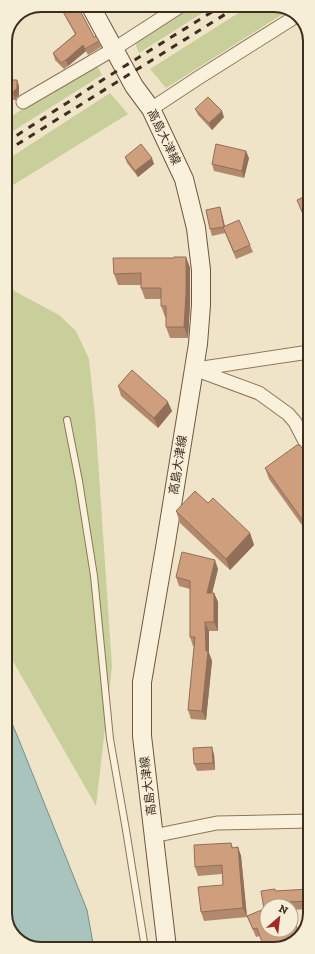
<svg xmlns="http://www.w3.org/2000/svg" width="315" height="954" font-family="'Zilla Slab','Noto Sans JP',serif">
	<rect width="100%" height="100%" fill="#f0e4c8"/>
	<g fill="#c9cf9b">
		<path d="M189 5H215L139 53 134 40Z"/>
		<path d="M251 5H278L289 10 166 88 150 69Z"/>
		<path d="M96 64 102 75 5 136V120Z"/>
		<path d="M110 93 128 114 5 190V161Z"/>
		<path d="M5 286 59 315 76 331 89 359 95 415 112 667 96 806 6 649Z"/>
	</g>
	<path fill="#a9c4bc" stroke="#6f938a" d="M6 709 19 740 87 910 94 949H39L17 940 6 922Z"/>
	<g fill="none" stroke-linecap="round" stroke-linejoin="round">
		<g stroke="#8d765c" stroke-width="8">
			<path id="lane" d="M67 420 79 481 94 576 110 739 126 830 145 948"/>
		</g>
		<g stroke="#8d765c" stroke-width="15">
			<g id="street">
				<path d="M23 102 114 49 182 5"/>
				<path d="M151 109 198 78 298 15"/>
				<path d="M194 369 259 393 288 414 295 422 309 449"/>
				<path d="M196 369 309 352"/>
				<path d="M153 836 217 823 310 821"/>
			</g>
		</g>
		<g stroke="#6f573f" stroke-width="20">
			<path id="secondary" d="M90 5 134 86 151 109 184 179 196 228 201 270V305L198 344 166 542 142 682V736L167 948"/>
		</g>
		<use href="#lane" stroke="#faf1dc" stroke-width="6"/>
		<use href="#street" stroke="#faf1dc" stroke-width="13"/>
		<use href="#secondary" stroke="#faf1dc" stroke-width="18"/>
		<g stroke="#3d2e20" stroke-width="3" stroke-dasharray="7 7" stroke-linecap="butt">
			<path d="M5 143 104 79 223 5"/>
			<path d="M5 152 240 5"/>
		</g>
	</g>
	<g fill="#b2896c">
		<path d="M62 10 99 41 101 47 88 55 86 51 68 66 64 69 55 60 53 53 75 34 65 16Z"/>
		<path d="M5 80H17L19 86V95L16 98V100H5Z"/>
		<path d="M195 109 224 117 212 130 198 115Z"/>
		<path d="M125 157 154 164 138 177 127 163Z"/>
		<path d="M249 158 244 178 214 171 212 164Z"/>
		<path d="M222 214 225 226 250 245 253 252 236 259 225 233 212 236 210 229Z"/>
		<path d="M186 257 190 268V305L188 338H170L166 327V317H165L161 306V299H145L141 288V285H118L114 274 174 258Z"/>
		<path d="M118 386 172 411 158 428 121 396Z"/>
		<path d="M309 458V535L269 479 265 468Z"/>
		<path d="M208 503 250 533 254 545 230 570 180 523 176 511Z"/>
		<path d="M218 569 212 593H214L218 602V631H209V653L212 661 206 720 191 719 188 710 194 646H193L190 637V589L179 586 176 577Z"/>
		<path d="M214 754 215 770 197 771 194 764Z"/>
		<path d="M231 843 233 848 238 847 241 856 247 917 204 921 201 912 223 885 222 874 198 876 195 867Z"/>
		<path d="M310 889V909L291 910V906H267L291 910 300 936 283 948 260 936 256 937 247 916 264 909 276 891Z"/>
	</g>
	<g fill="#916f58">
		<path d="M83 45 86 51 68 66 66 60Z"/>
		<path d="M17 80 19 86V95L16 98V100L13 93Z"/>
		<path d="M222 111 224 117 212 130 209 123Z"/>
		<path d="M246 151 249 158 244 178 242 171Z"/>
		<path d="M152 158 154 164 138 177 135 171Z"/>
		<path d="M220 207 222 214 226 233 224 227Z"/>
		<path d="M186 257 190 268V305L188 338 184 327Z"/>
		<path d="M168 402 172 411 158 428 154 418Z"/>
		<path d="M250 533 254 545 230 570 226 559Z"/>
		<path d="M215 560 218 569 210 602 207 593Z"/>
		<path d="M214 593 218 602V631L214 622Z"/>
		<path d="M205 622 209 631V653L212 661 206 720 202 711 206 651Z"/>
		<path d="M212 747 214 754 215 770 213 763Z"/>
		<path d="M238 847 241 856 247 917 243 908Z"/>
	</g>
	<g fill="#cf9f7d" stroke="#916f58">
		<path d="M71 5H77L94 37 96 36 99 41 85 49 83 45 66 60 61 63 53 53 76 34 62 10Z"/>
		<path d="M5 80H17V88L14 91 13 93 5 94Z"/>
		<path d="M208 97 222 111 209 123 195 109Z"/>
		<path d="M141 144 152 158 135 171 125 157Z"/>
		<path d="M216 144 246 151 242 171 212 164Z"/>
		<path d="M308 195 309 198V228L297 200Z"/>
		<path d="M220 207 224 227 210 229 206 210Z"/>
		<path d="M239 220 250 245 234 252 223 227Z"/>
		<path d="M174 257H186V293L184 327H166V306H161V288H141V273L114 274 113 258H174Z"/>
		<path d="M132 370 168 402 154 418 118 386Z"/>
		<path d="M297 445H300L309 458V529L265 468Z"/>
		<path d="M195 491 208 503 213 498 250 533 226 559 176 511Z"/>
		<path d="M182 552 215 560 207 593H214V622H205L206 651H208L202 711 188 710 195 637H190V581L176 577Z"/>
		<path d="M212 747 213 763 194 764 193 748Z"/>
		<path d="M231 843 232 848 238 847 243 908 201 912 198 887 223 885 222 865 195 867 194 845Z"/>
		<path d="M275 889V891L310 889V901L288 902 289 906H267V930H291V911L300 936H299V937L283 948H264L257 928 253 929 247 916 264 909 261 891Z"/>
	</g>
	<g text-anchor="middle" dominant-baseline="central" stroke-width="3" stroke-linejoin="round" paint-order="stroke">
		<g font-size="12" fill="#3d2e20" stroke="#f7eed8">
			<text transform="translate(164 137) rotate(64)">高島大津線</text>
			<text transform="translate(178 465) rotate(-81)">高島大津線</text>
			<text transform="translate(148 786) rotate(-97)">高島大津線</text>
		</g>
	</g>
	<path d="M0 0H315V954H0ZM41 12H274A29 29 0 0 1 303 41V913A29 29 0 0 1 274 942H41A29 29 0 0 1 12 913V41A29 29 0 0 1 41 12Z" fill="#f7eed8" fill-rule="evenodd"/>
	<path fill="none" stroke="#3d2e20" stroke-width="2" d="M41 12H274A29 29 0 0 1 303 41V913A29 29 0 0 1 274 942H41A29 29 0 0 1 12 913V41A29 29 0 0 1 41 12Z"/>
	<g transform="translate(279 918) rotate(28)"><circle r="19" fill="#f7eed8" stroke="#ada18e"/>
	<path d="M0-3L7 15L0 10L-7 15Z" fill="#9e2a2b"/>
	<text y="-6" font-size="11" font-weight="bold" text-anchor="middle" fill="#3d2e20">N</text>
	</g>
</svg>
